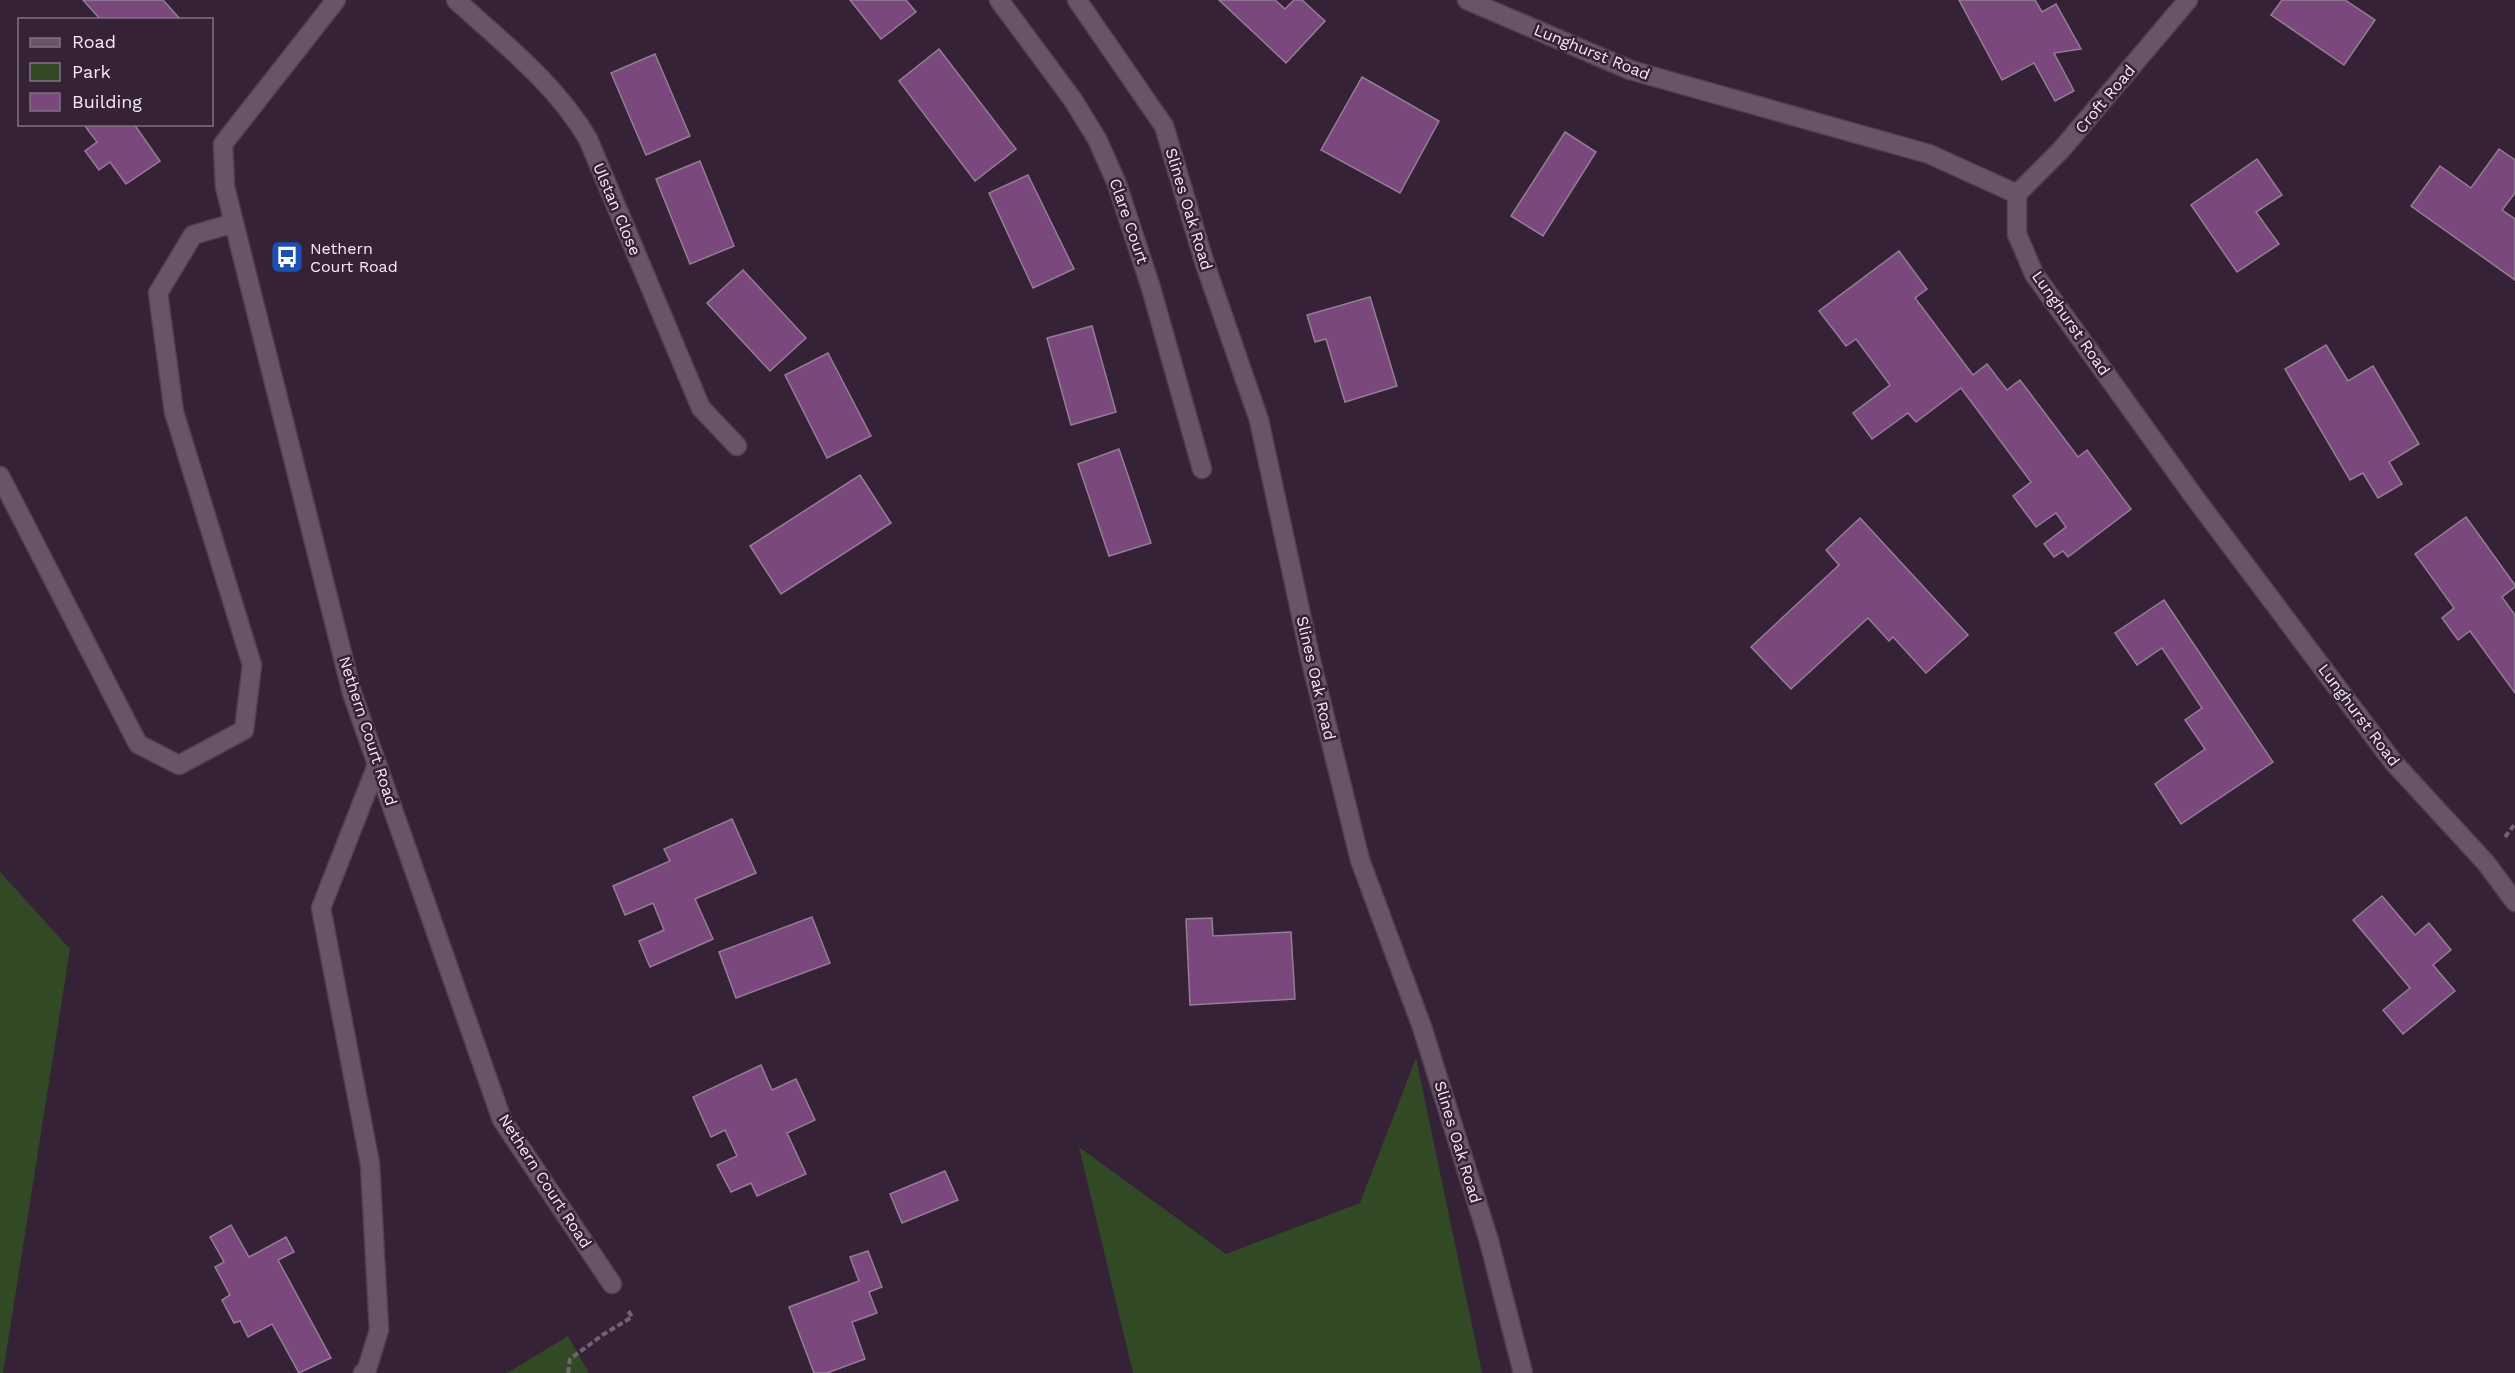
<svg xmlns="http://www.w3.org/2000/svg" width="2515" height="1373" font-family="'Work Sans',sans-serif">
	<rect width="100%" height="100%" fill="#362236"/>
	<g fill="#314a25">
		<path d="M0 872 70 949 3 1373H0Z"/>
		<path d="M1416 1058 1482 1373H1133L1079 1147 1226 1254 1360 1203Z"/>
		<path d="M568 1336 589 1373H507Z"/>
	</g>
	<g fill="#7b487e" stroke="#947d95" stroke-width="1.5">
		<path d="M83 0H163L181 20H101Z"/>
		<path d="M850 0H906L916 12 881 39Z"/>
		<path d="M1219 0H1275L1285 9 1294 0H1302L1325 21 1286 63Z"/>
		<path d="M1959 0H2035L2042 12 2056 4 2081 49 2054 53 2074 91 2055 101 2034 63 2002 80Z"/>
		<path d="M2282 0H2345L2375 20 2344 65 2271 15Z"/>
		<path d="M939 49 1016 149 975 181 899 81Z"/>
		<path d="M655 54 690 136 646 155 611 73Z"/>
		<path d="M1362 77 1439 121 1400 193 1321 150Z"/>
		<path d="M87 124H134L160 161 126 184 110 162 99 170 85 151 97 142 85 126Z"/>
		<path d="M1565 132 1596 152 1543 236 1511 216Z"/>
		<path d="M2499 149 2515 160V193L2502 210 2515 219V280L2411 206 2440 166 2471 188Z"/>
		<path d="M2257 159 2282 195 2256 212 2279 244 2237 272 2191 205Z"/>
		<path d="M700 161 734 246 690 264 656 179Z"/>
		<path d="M1028 175 1074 269 1033 288 989 193Z"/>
		<path d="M1899 251 1927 289 1915 298 1973 375 1987 364 2007 390 2020 380 2078 457 2087 450 2131 509 2068 557 2063 551 2054 557 2044 544 2066 527 2056 513 2036 527 2013 496 2031 482 1961 388 1916 422 1908 413 1872 439 1853 413 1890 385 1856 339 1846 346 1819 311Z"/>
		<path d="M743 270 806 338 770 371 707 303Z"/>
		<path d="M1370 297 1397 386 1345 402 1326 339 1315 342 1307 315Z"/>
		<path d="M1092 326 1116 412 1071 425 1047 338Z"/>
		<path d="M2326 345 2348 381 2373 366 2419 444 2389 462 2402 484 2378 498 2363 473 2350 480 2285 369Z"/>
		<path d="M828 353 871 436 827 458 785 375Z"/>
		<path d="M1119 449 1151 543 1109 556 1078 464Z"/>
		<path d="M860 475 891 523 781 594 750 546Z"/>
		<path d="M2466 517 2515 585V587L2502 597 2515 615V693L2470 631 2458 640 2442 618 2454 608 2415 554Z"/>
		<path d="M1860 518 1968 635 1926 673 1893 637 1889 641 1868 618 1791 689 1751 647 1839 565 1826 550Z"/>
		<path d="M2164 600 2273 762 2181 824 2155 784 2205 749 2185 720 2202 708 2162 648 2137 665 2115 633Z"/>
		<path d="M732 819 756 873 695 899 713 939 650 967 639 941 664 930 653 903 625 915 613 886 670 861 664 849Z"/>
		<path d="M2382 896 2415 935 2429 923 2451 950 2433 965 2455 991 2403 1034 2383 1010 2410 988 2353 920Z"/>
		<path d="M812 917 830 963 736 998 719 952Z"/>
		<path d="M1212 918 1213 936 1291 932 1295 999 1190 1005 1186 919Z"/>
		<path d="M761 1065 772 1090 796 1079 815 1120 787 1133 806 1174 757 1196 751 1183 731 1192 717 1165 737 1156 725 1130 711 1137 693 1097Z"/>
		<path d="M945 1171 958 1200 902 1223 890 1194Z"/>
		<path d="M231 1225 249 1257 286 1237 294 1252 278 1260 331 1358 299 1373 272 1324 248 1337 240 1321 234 1323 222 1300 230 1295 215 1267 224 1262 210 1237Z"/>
		<path d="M868 1251 882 1287 869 1292 877 1313 852 1322 865 1359 827 1373H814L789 1307 859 1281 850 1257Z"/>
	</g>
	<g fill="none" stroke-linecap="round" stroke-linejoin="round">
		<g stroke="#514051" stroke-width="21">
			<g id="lane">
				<path d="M0 476 138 744 179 765 244 730 252 665 174 412 158 293 193 235 234 223"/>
				<path d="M363 1373 366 1372 379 1330 370 1164 321 908 377 765"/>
			</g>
		</g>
		<g stroke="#514051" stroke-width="21">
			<g id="street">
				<path d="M336 0 223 144 225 187 352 693 502 1120 612 1284"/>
				<path d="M456 0C503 43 556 84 588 139L701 408 737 446"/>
				<path d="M999 0 1073 100 1097 139 1117 184 1151 288 1202 469"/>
				<path d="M1077 0 1164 126 1204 261 1259 420 1311 661 1360 860 1422 1027 1489 1241 1523 1373"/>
				<path d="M1467 0 1630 70 1929 154 2017 194V234L2034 274 2195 498 2394 763 2486 863 2515 902"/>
				<path d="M2017 194 2061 150 2188 0"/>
			</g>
		</g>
		<g stroke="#736173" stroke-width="4" stroke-dasharray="6 3" stroke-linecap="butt">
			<path d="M2505 837 2515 824"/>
			<path d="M568 1373 570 1359 604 1334 632 1317 627 1309"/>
		</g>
		<use href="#lane" stroke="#695369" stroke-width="18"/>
		<use href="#street" stroke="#695369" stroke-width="18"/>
	</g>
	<defs>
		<g id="bus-square" transform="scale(1.725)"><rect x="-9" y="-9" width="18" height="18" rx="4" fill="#1a4fb4" stroke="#362236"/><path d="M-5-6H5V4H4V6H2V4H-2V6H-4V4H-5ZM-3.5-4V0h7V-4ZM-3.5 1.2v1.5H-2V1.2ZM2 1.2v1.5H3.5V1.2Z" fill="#fff"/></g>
	</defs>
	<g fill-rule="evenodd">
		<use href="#bus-square" x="287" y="257"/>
	</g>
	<g text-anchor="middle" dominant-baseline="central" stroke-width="5" stroke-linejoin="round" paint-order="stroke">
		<g font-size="16" fill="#f5e8f5" stroke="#362236">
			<text transform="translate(1592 52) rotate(22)">Lunghurst Road</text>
			<text transform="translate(2105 99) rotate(-50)">Croft Road</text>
			<text transform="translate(617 209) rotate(67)">Ulstan Close</text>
			<text transform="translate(1189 209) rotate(73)">Slines Oak Road</text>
			<text transform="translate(1129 221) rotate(71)">Clare Court</text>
			<text transform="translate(2071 323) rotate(55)">Lunghurst Road</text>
			<text transform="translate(1316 678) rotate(77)">Slines Oak Road</text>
			<text transform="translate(2359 715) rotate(53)">Lunghurst Road</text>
			<text transform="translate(368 731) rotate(72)">Nethern Court Road</text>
			<text transform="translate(1458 1142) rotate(73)">Slines Oak Road</text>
			<text transform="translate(545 1181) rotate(57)">Nethern Court Road</text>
		</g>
		<g font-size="16" fill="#f5e8f5" stroke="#362236" text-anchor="start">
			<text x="310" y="248">Nethern<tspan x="310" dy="18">Court Road</tspan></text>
		</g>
	</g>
	<rect x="18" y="18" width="195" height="108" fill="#362236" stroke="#827182" stroke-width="1.5"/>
	<rect x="30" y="38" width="30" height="9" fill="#695369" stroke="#827182" stroke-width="1.5"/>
	<text x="72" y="48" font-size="18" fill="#f5e8f5">Road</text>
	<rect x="30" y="63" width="30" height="18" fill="#314a25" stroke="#827182" stroke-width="1.5"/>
	<text x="72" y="78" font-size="18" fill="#f5e8f5">Park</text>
	<rect x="30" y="93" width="30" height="18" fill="#7b487e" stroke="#827182" stroke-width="1.5"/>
	<text x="72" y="108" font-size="18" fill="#f5e8f5">Building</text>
</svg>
